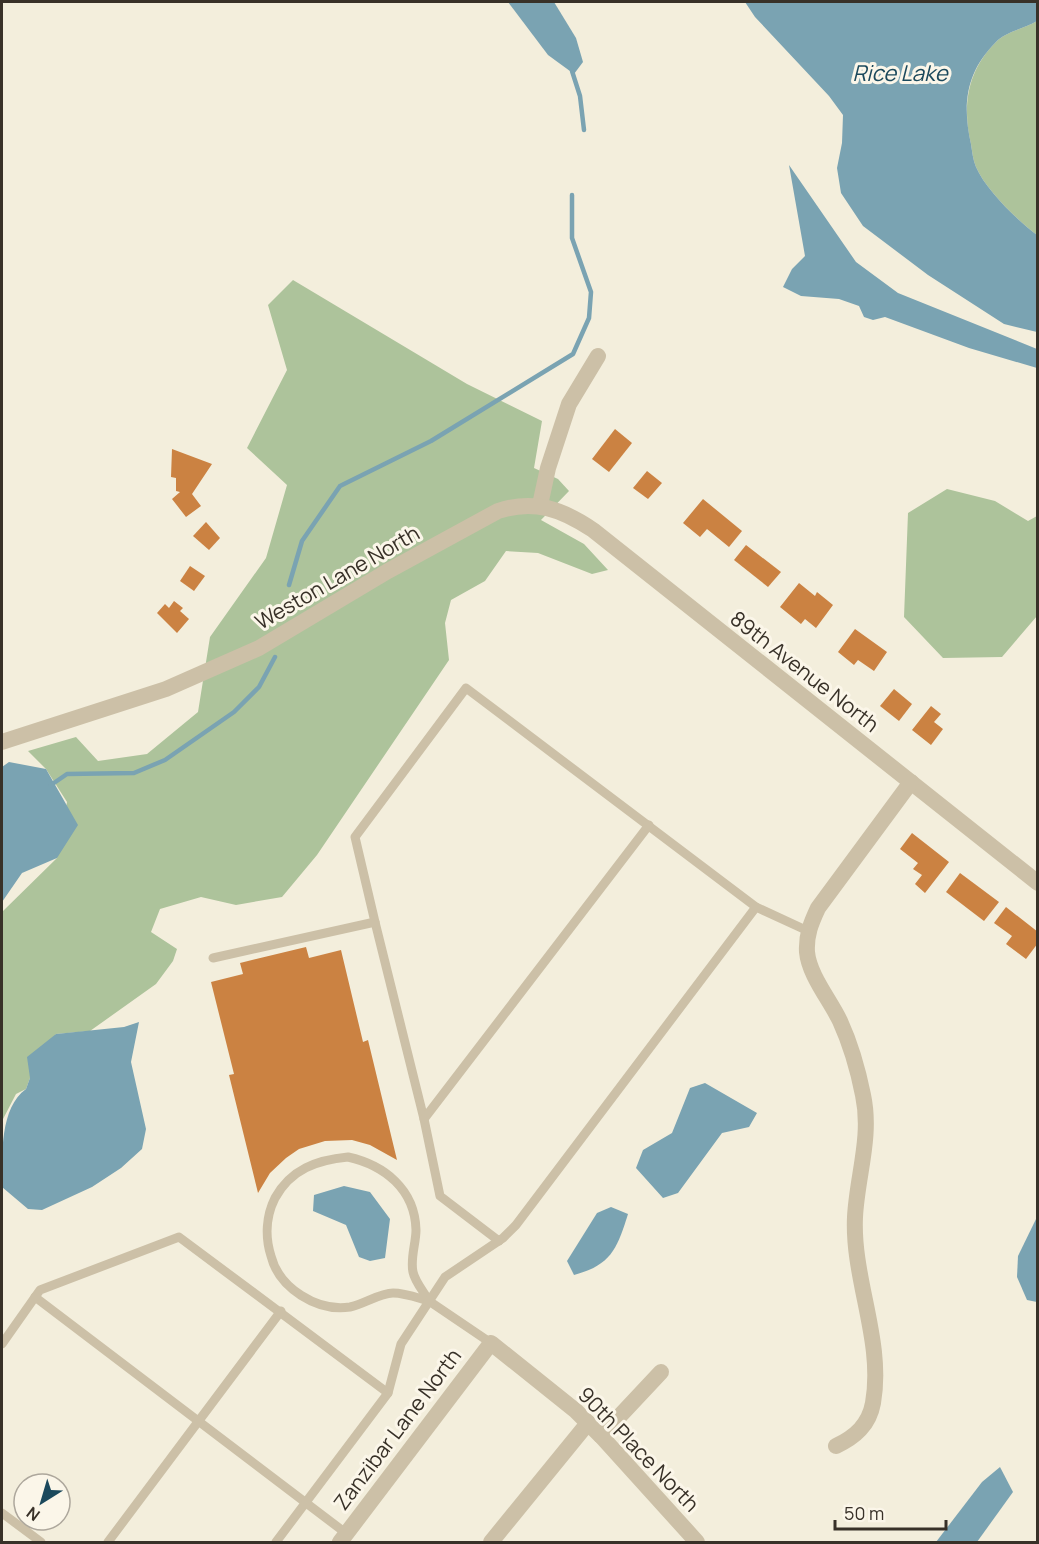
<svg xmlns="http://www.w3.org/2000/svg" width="1039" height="1544" font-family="Manrope,sans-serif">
	<rect width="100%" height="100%" fill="#f3eedc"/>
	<g fill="#adc39b">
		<path d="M1037 21V235C1017 220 986 190 976 167 973 160 972 151 971 144 962 106 967 71 996 42 1005 32 1026 28 1037 21Z"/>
		<path d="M293 280 467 384 542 421 534 468 558 479 569 491 541 520 584 544 608 570 592 574 538 553 506 551 485 581 451 600 445 623 449 660 317 855 282 897 236 905 201 897 160 909 151 932 177 949 173 961 156 984 90 1031 56 1034 30 1078 26 1089 16 1094 2 1121V912L57 858 67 802 46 769 28 751 76 737 98 761 147 754 198 712 210 637 266 558 287 485 247 448 287 370 268 305Z"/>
		<path d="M947 489 995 501 1028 521 1037 516V616L1002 657 943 658 904 617 908 513Z"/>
	</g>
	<g fill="#7aa3b2">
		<path d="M508 2H554L576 38 583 62 574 74 548 55Z"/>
		<path d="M745 2H1037V21C1026 28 1005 32 996 42 966 72 962 104 971 144 972 151 973 160 976 167 986 190 1017 220 1037 235V332L1004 324 928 275 863 226 841 193 837 168 842 143 843 115 829 96 755 17Z"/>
		<path d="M789 165 856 262 898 293 1037 349V368L969 348 885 317 873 320 864 317 859 306 839 299 801 296 783 287 792 269 805 256Z"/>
		<path d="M9 762 46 769 78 825 57 858 22 873 2 902V767Z"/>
		<path d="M139 1022 131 1062 146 1129 142 1149 121 1168 92 1187 42 1210 28 1209 2 1187C2 1153 0 1108 26 1089L30 1078 27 1057 56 1034 124 1027Z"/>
		<path d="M705 1083 757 1113 749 1127 722 1133 678 1193 663 1198 636 1168 643 1150 672 1133 690 1088Z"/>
		<path d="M344 1186 370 1192 390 1219 385 1258 370 1261 359 1257 346 1225 313 1211 314 1195Z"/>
		<path d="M611 1207 628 1214C617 1249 611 1265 574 1275L567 1261 597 1213Z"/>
		<path d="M1037 1217V1302L1027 1300 1017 1277 1018 1256Z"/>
		<path d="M1000 1467 1013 1492 977 1542H936L982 1482Z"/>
	</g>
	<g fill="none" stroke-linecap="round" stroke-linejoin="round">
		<g stroke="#7aa3b2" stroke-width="4.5">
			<path d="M572 71 580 96 584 130"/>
			<path d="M289 585 302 541 340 486 431 441 573 354 589 318 591 292 572 238V195"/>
			<path d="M51 785 67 774 134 773 165 760 234 712 259 687 275 657"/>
		</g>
	</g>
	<g fill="#cb8242">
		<path d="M615 429 632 443 609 472 592 459Z"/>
		<path d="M172 449 212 464 192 494 201 506 186 517 172 499 180 492 176 491V478L171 477Z"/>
		<path d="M647 471 662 483 648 499 633 488Z"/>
		<path d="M703 499 742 531 729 547 707 529 700 537 683 523Z"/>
		<path d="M206 522 220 538 209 550 193 536Z"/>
		<path d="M746 545 781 572 768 587 734 560Z"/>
		<path d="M190 566 205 576 194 591 180 581Z"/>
		<path d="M799 583 815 596 817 592 833 605 816 628 805 619 801 624 780 607Z"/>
		<path d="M174 601 183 608 180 611 189 619 177 633 157 613 165 604 169 608Z"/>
		<path d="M855 629 887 652 874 671 858 660 854 665 838 652Z"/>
		<path d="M894 689 912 704 899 721 880 706Z"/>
		<path d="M931 706 941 714 934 722 943 729 931 745 912 730Z"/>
		<path d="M912 833 949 862 925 893 915 884 922 875 913 869 918 863 900 849Z"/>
		<path d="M960 873 999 902 984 921 946 892Z"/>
		<path d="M1006 907 1038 932V943L1026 959 1006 944 1012 936 994 923Z"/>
		<path d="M306 947 309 958 341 950 363 1042 368 1040 397 1160 370 1145 352 1140 325 1141 299 1149 286 1158 270 1173 258 1193 229 1075 234 1074 211 982 243 974 240 963Z"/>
	</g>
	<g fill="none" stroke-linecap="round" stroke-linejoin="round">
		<g stroke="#ccc0a7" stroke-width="9">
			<path d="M375 922 424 1119 440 1196 499 1241"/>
			<path d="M213 958 375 922 355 837 466 688 756 907"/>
			<path d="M424 1119 649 825"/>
			<path d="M348 1157C384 1165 415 1189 416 1230 416 1243 410 1259 413 1272 415 1282 424 1292 429 1301 418 1298 405 1293 393 1293 380 1293 364 1304 350 1307 317 1312 279 1288 271 1256 265 1237 266 1216 275 1198 291 1169 317 1160 348 1157Z"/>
			<path d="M35 1297 347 1534"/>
			<path d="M429 1301 491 1343"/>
			<path d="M2 1344 40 1290 179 1237 388 1393"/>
			<path d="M2 1513 41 1542"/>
			<path d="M108 1542 281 1311"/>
			<path d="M276 1542 388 1393 401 1344 445 1277 503 1238 516 1225 756 907 808 931"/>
		</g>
		<g stroke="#ccc0a7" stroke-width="16">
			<path d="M540 505 548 468 569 404 598 356"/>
			<path d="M2 742 166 689 259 648 388 571 498 511C534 499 562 509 593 530L1038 883"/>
			<path d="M601 1436 661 1372"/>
			<path d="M836 1446C855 1437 869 1425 873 1403 884 1341 852 1279 855 1217 857 1176 872 1137 863 1095 858 1070 851 1045 840 1021 830 1000 809 975 807 952 806 935 811 923 818 908L911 782"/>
			<path d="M340 1542 491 1343 576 1411 601 1436 697 1542"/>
			<path d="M491 1542 588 1423"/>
		</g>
	</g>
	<g text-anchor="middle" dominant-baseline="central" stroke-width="6" stroke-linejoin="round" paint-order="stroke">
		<g font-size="21" fill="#383128" stroke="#fbf6e9">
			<text transform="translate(337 577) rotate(-30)">Weston Lane North</text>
			<text transform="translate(805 671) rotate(38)">89th Avenue North</text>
			<text transform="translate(397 1429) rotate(-53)">Zanzibar Lane North</text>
			<text transform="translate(639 1449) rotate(46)">90th Place North</text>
		</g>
		<g font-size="22" font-style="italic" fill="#1b495c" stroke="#fbf6e9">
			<text x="900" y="73">Rice Lake</text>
		</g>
	</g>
	<rect width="1039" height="1544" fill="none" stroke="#383128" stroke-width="6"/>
	<g transform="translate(42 1502) rotate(217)"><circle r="28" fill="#fbf6e9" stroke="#ada79c" stroke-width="1.5"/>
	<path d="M0-4.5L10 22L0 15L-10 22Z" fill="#1b495c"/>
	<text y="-9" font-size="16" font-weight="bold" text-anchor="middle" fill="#383128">N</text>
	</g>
	<path d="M835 1520v9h111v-9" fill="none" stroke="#383128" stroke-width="3"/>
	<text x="844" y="1520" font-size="18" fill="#383128" stroke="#fbf6e9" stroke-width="4.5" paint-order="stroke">50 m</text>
</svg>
